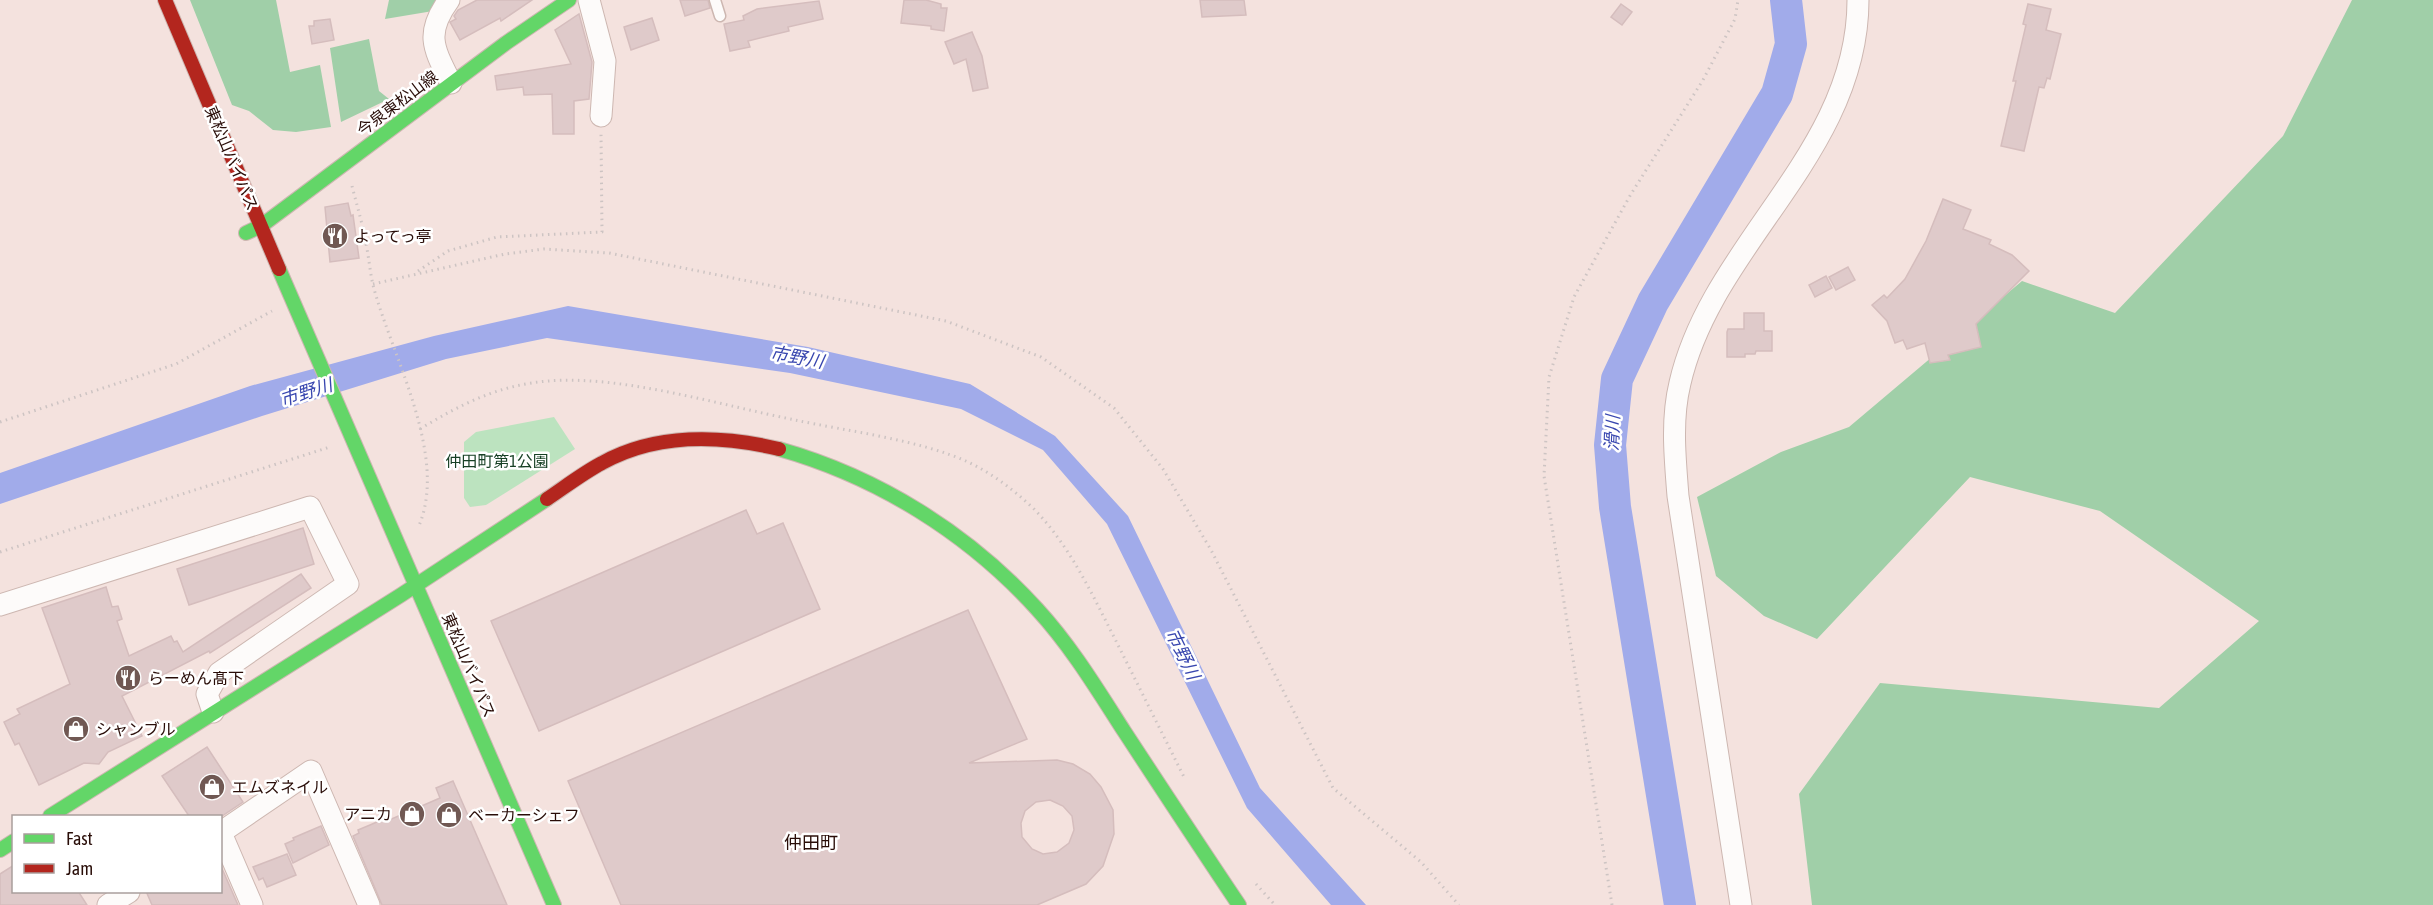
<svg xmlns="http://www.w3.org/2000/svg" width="2433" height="905" font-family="'Asap Condensed','Noto Sans JP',sans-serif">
	<rect width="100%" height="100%" fill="#f4e2de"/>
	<path fill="#bce3bf" d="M554 417 575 449 486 505 470 507 464 498V442L476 432Z"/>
	<g fill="#a0cfa8">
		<path d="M190 0H276L290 72 320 65 331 127 296 132 273 130 249 111 232 105Z"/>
		<path d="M389 0H439L433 11 385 19Z"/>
		<path d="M2352 0H2433V905H1812L1799 794 1880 683 2159 708 2259 621 2100 511 1970 477 1817 639 1764 616 1716 576 1697 497 1781 452 1849 427 2022 281 2115 313 2283 136Z"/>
		<path d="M369 39 379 91 389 99 341 122 330 48Z"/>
	</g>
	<path fill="#a1abea" d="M568 306 808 347 970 384 1055 436 1128 516 1260 788 1366 905H1331L1247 808 1107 524 1043 450 961 409 790 373 547 338 446 359 262 416 0 504V473L250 386 434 336Z"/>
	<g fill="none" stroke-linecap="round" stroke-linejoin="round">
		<path stroke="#a1abea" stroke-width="32" d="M1680 905 1615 507 1610 445 1617 379 1653 302 1777 94 1791 44 1786 0"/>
	</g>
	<g fill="#dfcaca" stroke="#d5bdbd" stroke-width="1.5" fill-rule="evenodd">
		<path d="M477 0H532L501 21 500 18 460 40 450 22 456 19 454 16 458 10Z"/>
		<path d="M680 0H708L710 8 685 16Z"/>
		<path d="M904 0H926L941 4V8H947L944 31 931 29V26L901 23Z"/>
		<path d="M1200 0H1244L1246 15 1202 17Z"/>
		<path d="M819 1 823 19 788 27 789 31 748 41 750 47 730 51 724 24 744 20 743 16 757 9Z"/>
		<path d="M1621 4 1632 12 1622 25 1611 17Z"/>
		<path d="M2028 4 2051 9 2046 30 2061 34 2050 79 2047 78 2044 88 2039 87 2024 151 2001 146 2016 81H2013L2026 25 2023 24Z"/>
		<path d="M579 14 592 62 589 99 574 101V134H553L552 94 524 95 523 87 497 90 495 76 571 64 555 30Z"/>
		<path d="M652 18 659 40 631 50 624 27Z"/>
		<path d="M330 19 334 40 312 44 309 26H314V21Z"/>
		<path d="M972 32 982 56 988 88 973 91 966 59 954 64 945 42Z"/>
		<path d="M1943 199 1971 210 1963 229 1991 240 1989 244 2012 255 2029 271 1976 324 1981 347 1948 355 1950 360 1930 363 1925 343 1907 349 1903 340 1895 343 1887 321 1872 305 1884 295 1887 298 1905 279 1926 241Z"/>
		<path d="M348 203 351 216 353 215 359 258 330 262 325 207Z"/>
		<path d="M1848 267 1855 280 1836 290 1829 277Z"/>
		<path d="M1826 276 1832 288 1815 297 1809 285Z"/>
		<path d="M1744 313H1764V331H1772V351H1756L1755 354H1745V357H1727V332L1728 329H1744Z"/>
		<path d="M746 510 757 534 783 523 820 609 539 731 491 621Z"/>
		<path d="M303 528 314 564 189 605 177 569Z"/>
		<path d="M301 574 311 588 210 653 209 651 122 696 142 736 108 752 99 764 84 763 39 785 19 743 15 745 4 722 20 714 17 709 70 684 42 608 106 587 112 607 118 606 122 619 117 621 129 656 171 636 174 642 177 641 183 652Z"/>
		<path d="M968 610 1027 739 969 763 1057 760 1073 764 1090 774 1101 787 1113 810 1114 834 1103 866 1086 884 1037 905H621L568 781ZM1050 800 1063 806 1072 816 1074 830 1069 843 1057 852 1043 854 1032 849 1022 837 1021 823 1025 811 1036 802Z"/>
		<path d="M207 747 243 802 222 816H189L162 776Z"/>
		<path d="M453 781 507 905H382L353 836 359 833 358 830 370 825 386 818 387 821 440 798 436 788Z"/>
		<path d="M321 826 329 845 293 863 285 844 294 840 293 838Z"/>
		<path d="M287 854 296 875 267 887 263 878 259 880 253 867Z"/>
		<path d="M220 864 238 905H152L146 891H220Z"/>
		<path d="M14 865V891H78L87 905H0V874Z"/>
	</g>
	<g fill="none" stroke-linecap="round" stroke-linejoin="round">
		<g stroke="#cdb7b1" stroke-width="13">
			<path id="lane" d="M715 0 720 16"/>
		</g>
		<g stroke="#cdb7b1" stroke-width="23">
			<g id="street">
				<path d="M449 0C424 34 434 49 451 83"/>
				<path d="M589 0 605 61 601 116"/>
				<path d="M0 605 310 507 348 584 219 673 207 694 213 712"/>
				<path d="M220 833 311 771 369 905"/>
				<path d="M221 833 252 905"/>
				<path d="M108 905 129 892"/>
				<path d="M1741 905 1678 496C1675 458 1671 420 1680 383 1712 243 1858 153 1858 0"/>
			</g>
		</g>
		<g stroke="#cdb7b1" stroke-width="16">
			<g id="fast">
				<path d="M246 233 261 226 506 43 569 0"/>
				<path d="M279 269 554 905"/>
				<path d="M779 449C878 477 968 533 1037 609 1071 646 1097 689 1124 731 1162 789 1200 847 1239 905"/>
				<path d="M50 816 401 595 547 499"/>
				<path d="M0 850 14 841"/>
			</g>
		</g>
		<g stroke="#cdb7b1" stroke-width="16">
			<g id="jam">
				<path d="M165 0 279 269"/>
				<path d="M547 499C565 487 583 473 602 463 656 433 721 435 779 449"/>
			</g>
		</g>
		<g stroke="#cdc4c3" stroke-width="3" stroke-dasharray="1.5 4.5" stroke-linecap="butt">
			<path d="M352 186C357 206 363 225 366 244 369 258 370 272 373 285 391 355 450 457 418 528"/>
			<path d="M418 271 448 251 497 237 602 232 601 133"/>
			<path d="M373 284 505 254 544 249 609 253 946 321 1041 357 1114 408 1163 469 1211 550 1333 788 1421 862 1459 905"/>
			<path d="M0 422 176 364 272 311"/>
			<path d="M420 429C461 404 499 385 548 381 623 375 720 405 795 420 847 431 920 440 968 462 993 474 1014 490 1034 509 1070 546 1092 594 1115 639 1138 685 1161 731 1184 777"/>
			<path d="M0 552 330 447"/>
			<path d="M1256 884 1275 905"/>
			<path d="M1612 905 1544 476 1549 377 1574 297 1631 194 1703 80 1735 19 1738 0"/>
		</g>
		<use href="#lane" stroke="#fdfbfa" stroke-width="10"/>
		<use href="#street" stroke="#fdfbfa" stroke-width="21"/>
		<use href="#fast" stroke="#63d668" stroke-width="14"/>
		<use href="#jam" stroke="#b3261e" stroke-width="14"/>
	</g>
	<defs>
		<g id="restaurant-disc" transform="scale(1.35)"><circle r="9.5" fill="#705853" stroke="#fff"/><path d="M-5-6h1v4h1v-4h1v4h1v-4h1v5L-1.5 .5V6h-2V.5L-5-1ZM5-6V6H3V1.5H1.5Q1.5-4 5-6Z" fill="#fff"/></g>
		<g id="shop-disc" transform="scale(1.35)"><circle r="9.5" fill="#705853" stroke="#fff"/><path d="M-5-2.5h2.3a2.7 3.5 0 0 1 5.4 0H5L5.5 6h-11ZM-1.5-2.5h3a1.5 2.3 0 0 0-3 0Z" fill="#fff"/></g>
	</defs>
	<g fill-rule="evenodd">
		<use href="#restaurant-disc" x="335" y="236"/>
		<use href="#restaurant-disc" x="128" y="678"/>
		<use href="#shop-disc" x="76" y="729"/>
		<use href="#shop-disc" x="212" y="787"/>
		<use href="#shop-disc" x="412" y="814"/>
		<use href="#shop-disc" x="449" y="815"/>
	</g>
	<g text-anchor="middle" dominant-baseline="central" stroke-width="5" stroke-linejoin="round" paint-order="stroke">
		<g font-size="16" fill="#290d08" stroke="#fff">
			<text transform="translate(397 103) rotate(-37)">今泉東松山線</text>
			<text transform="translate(232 158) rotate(67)">東松山バイパス</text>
			<text transform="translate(469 665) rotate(67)">東松山バイパス</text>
		</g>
		<g font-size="16" fill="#290d08" stroke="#fff" text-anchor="start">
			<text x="354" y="236">よってっ亭</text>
			<text x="148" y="678">らーめん髙下</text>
			<text x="96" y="729">シャンブル</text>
			<text x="232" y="787">エムズネイル</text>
			<text x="392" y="814" text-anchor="end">アニカ</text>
			<text x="468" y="815">ベーカーシェフ</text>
		</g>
		<g font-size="16" fill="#174025" stroke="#fff">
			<text x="497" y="461">仲田町第1公園</text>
		</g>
		<g font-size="18" font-style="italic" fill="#3846af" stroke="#fff">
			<text transform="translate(797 357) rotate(10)">市野川</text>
			<text transform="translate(306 392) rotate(-18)">市野川</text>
			<text transform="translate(1612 433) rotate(-88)">滑川</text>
			<text transform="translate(1183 654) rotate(64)">市野川</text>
		</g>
		<g font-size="18" fill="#290d08" stroke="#fff">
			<text x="811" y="842">仲田町</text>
		</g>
	</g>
	<rect x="12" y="815" width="210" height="78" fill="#ffffff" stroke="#a99e9c" stroke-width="1.5"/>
	<rect x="24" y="834" width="30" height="9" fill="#63d668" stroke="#a99e9c" stroke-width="1.5"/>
	<text x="66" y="845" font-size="18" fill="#290d08">Fast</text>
	<rect x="24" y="864" width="30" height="9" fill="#b3261e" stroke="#a99e9c" stroke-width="1.5"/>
	<text x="66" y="875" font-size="18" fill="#290d08">Jam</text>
</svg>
